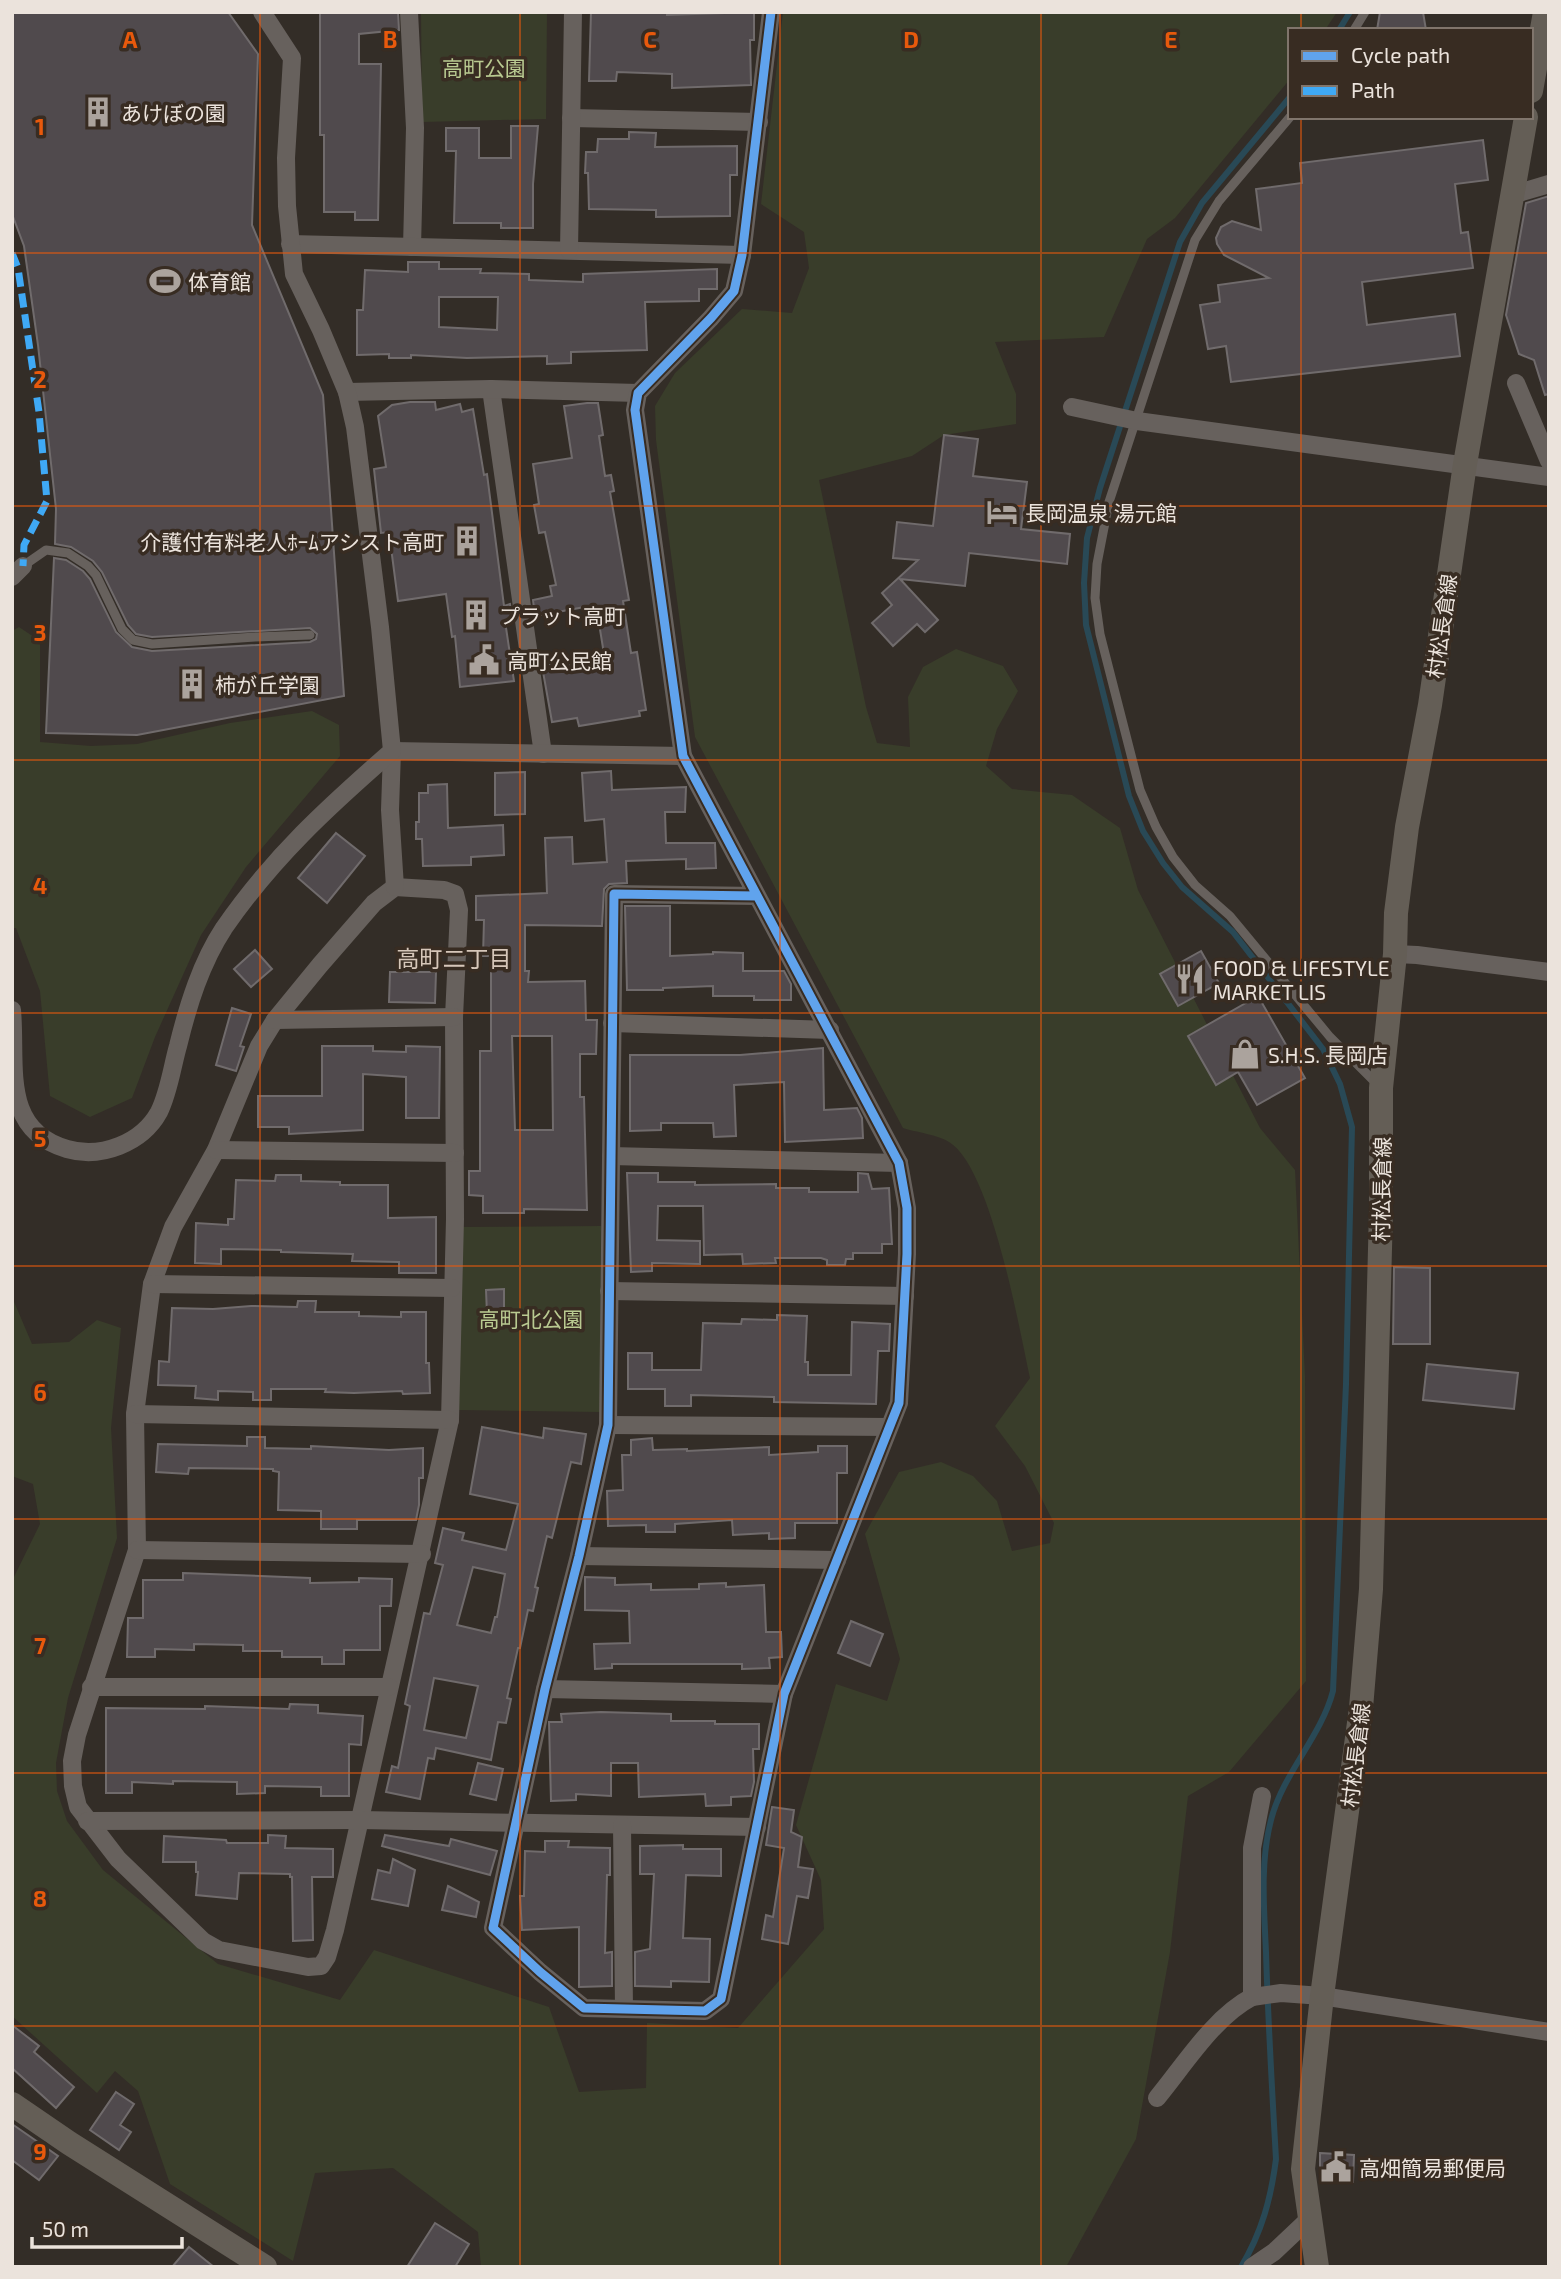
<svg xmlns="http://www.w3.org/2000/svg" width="1561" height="2279" font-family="'Exo 2','Noto Sans JP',sans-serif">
	<rect width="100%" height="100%" fill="#332d27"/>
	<g fill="#393d2a">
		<path d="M421 12H547L546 119 422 122Z"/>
		<path d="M783 12H1337L1325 30H1290V79L1175 218 1147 239 1104 337 995 342 1016 394V424L944 435 912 456 819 480 866 707 877 743 910 747 908 697 923 667 956 649 1003 666 1018 691 997 729 986 766 1012 789 1072 795 1120 828 1138 890 1260 1128 1295 1170 1305 1376 1306 1681 1229 1772 1188 1796 1170 1952 1136 2139 1066 2267H481L478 2232 393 2168 315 2173 293 2261 170 2184 138 2091 115 2071 97 2093 12 2016V1581L40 1524 33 1484 12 1476V1297L32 1344 69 1342 97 1320 121 1328 111 1428 117 1538 68 1698 56 1763 57 1791 67 1821 103 1870 218 1964 340 2000 374 1950 549 2007 579 2092 646 2088 647 2023 738 2028 824 1929 821 1880 796 1825 836 1684 887 1701 900 1659 865 1534 899 1472 941 1462 973 1476 997 1501 1012 1551 1050 1543 1054 1523 1025 1466 995 1426 1030 1378C1019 1328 991 1167 949 1142 939 1135 915 1132 903 1128L695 737 656 440 655 406 675 373 742 309 792 313 809 268 804 232 761 204Z"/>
		<path d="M19 627 40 641V742L91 746 137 744 230 723 312 711 339 725 340 756 246 867 201 935 155 1037 132 1098 90 1117 50 1096 40 991 16 928H12V631Z"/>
		<path d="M601 1226 600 1412 458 1410 463 1227Z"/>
	</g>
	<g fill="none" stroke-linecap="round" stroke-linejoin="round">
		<g stroke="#294956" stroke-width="6">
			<path d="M1339 30 1350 12"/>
			<path d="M1241 2267C1262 2232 1271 2198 1276 2159 1272 2090 1268 2021 1266 1952 1264 1908 1260 1862 1271 1820 1283 1773 1321 1737 1333 1691L1346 1384 1352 1127 1340 1084 1323 1049 1233 932 1182 887 1163 863 1143 831 1129 796 1086 625 1084 583 1087 538 1100 488 1180 242 1202 203 1290 97"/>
		</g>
	</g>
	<g fill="#504a4d" stroke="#706b6c" stroke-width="2" fill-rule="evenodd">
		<path d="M12 12H228L258 54 252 225 323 395 344 696 137 735 46 733 54 558 66 560 83 571 90 579 116 632 132 647 152 651 310 642 316 639 317 634 310 628 152 637 136 634 128 625 102 572 93 561 71 547 55 544 56 509 38 345 24 246 12 214Z"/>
		<path d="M398 12 399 30 359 34V64H381L378 220H355V212H324V135H320V13Z"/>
		<path d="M591 12H667V15L754 12V40H750L751 85 672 88V74L617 72 616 81H589Z"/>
		<path d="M1380 12H1423L1426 30H1377Z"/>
		<path d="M511 126H538L533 184V228H501V223H454L456 151H446V128H479V158H511Z"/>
		<path d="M629 132 656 133 655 147 737 146V175H730V216L656 217V210L589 209 588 173H585L586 152H597L598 139H629Z"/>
		<path d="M1483 140 1488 180 1455 184 1461 233 1468 232 1473 268 1362 282 1367 325 1455 314 1460 356 1231 382 1226 346 1208 349 1200 305 1220 302 1218 285 1269 278 1224 255 1217 244 1216 238 1221 227 1232 221 1261 230 1256 189 1302 183 1300 163Z"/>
		<path d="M1549 196V394L1545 395 1534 360 1519 354 1506 315 1526 203Z"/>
		<path d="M408 262H439V269H481L480 273 529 274V280L583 282V274L717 269V289H699V301L645 302 647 350 571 352V363L547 364V356L467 358 411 355V358H389V354L357 355V310H363L365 270 408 272ZM439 297H498L497 330 439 327Z"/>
		<path d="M410 402H435L436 410 460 404 462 412 473 409 484 475 487 474 504 606 510 604 512 620 505 621 514 681 460 687 455 636 452 637 446 594 398 601 389 532 381 533 374 469 386 467 378 416 392 405Z"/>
		<path d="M587 403H598L603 435 599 436 605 476 611 475 614 491 610 492 629 600 623 601 631 653 637 652 646 710 639 711 640 716 579 726 577 718 552 722 542 666 604 654 596 605 535 616 533 600 552 596 550 586 556 585 545 532 539 533 534 505 539 504 533 464 572 458 564 406Z"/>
		<path d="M944 435 978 439 973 476 1027 482 1021 529 1070 534 1067 564 969 553 965 586 900 579 938 620 925 632 917 624 893 646 872 623 892 605 882 593 918 560 893 558 897 522 933 526Z"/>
		<path d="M611 771 612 790 686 787 685 812H665L666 843H715L716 868 686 869V859L626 861 627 883 609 884 604 889 602 926 525 925V971H529L528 982 585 981 586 1020H597L596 1054H580V1097H584L587 1210 524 1209V1213H483V1196L469 1195V1171H480V1051H491V956H483L484 920H476V896L547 893 545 838 572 837 573 864 607 862 604 819 585 821 582 773ZM512 1036H552L553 1130H515Z"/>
		<path d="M525 772V814L495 815V773Z"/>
		<path d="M447 784 448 828 503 825 504 855 471 857V865L423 866 422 839H416V822H419V793H428V785Z"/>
		<path d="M336 833 365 856 327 903 298 878Z"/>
		<path d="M625 906H670V956L713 954V952L743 953V971H784L791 984V1000H754V996H713V986L663 988V990H627Z"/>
		<path d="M255 950 272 969 251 987 234 969Z"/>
		<path d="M1201 951 1219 983 1178 1006 1160 974Z"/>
		<path d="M390 972H436L435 1003 389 1002Z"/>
		<path d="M1258 996 1305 1078 1257 1105 1238 1072 1216 1085 1188 1036Z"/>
		<path d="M232 1008 251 1014 240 1046 244 1047 236 1071 216 1065Z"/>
		<path d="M322 1046H373V1051L406 1052V1046L440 1047 439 1118H406V1077L363 1074V1130L289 1134V1127H258V1096H322Z"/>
		<path d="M823 1048 824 1110 857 1108 862 1118 863 1138 785 1142 784 1082 734 1085 736 1136 714 1137 713 1123H661V1130L630 1131V1055H740Z"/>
		<path d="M627 1173H658V1182H695V1185L776 1184V1188H809V1192H858V1173L868 1174 872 1189 889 1188 892 1244H882V1253H853V1259H846L845 1265H827V1260L821 1258H775L776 1263 743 1264 742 1254 704 1255 703 1206H658L657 1240 700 1241V1264L652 1263V1271L631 1272Z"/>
		<path d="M276 1175H301V1181L340 1182V1185H388V1218L436 1217V1273H399V1262L352 1261 353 1254 281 1252V1250L221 1249V1264L195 1263 196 1223 228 1225V1219H234L236 1180 275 1181Z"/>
		<path d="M1394 1267 1430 1268V1344H1393Z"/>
		<path d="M504 1289V1313L487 1314 486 1290Z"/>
		<path d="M298 1301H316L315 1312H359V1316L401 1317V1312H426V1363H429L430 1393 403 1394 402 1391 354 1393 325 1392 326 1389H271V1400H253V1392L218 1391V1400L195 1398 196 1386 158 1385 159 1361 169 1362 172 1308 213 1309 251 1306 297 1307Z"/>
		<path d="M777 1315 807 1316 805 1362H808V1375H851L852 1322 890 1324 889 1351H878L876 1404 774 1402V1397L691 1395V1406H665V1389H628V1353H652V1370H701L703 1323 741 1324 742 1319 777 1320Z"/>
		<path d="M1427 1364 1518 1373 1514 1409 1423 1400Z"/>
		<path d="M482 1427 543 1438 544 1428 586 1434 581 1464 571 1462 552 1538 547 1536 535 1587 538 1588 533 1611 528 1610 520 1648H518L507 1698 511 1699 506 1723 498 1722 491 1760 436 1748 434 1759 428 1758 420 1799 386 1792 392 1766 398 1768 410 1706 405 1704 424 1613 430 1614 443 1565 435 1563 443 1528 464 1533 462 1540 506 1550 518 1504 470 1494ZM473 1567 505 1574 497 1617H495L491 1633 457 1625ZM434 1678 478 1686 466 1738 424 1730Z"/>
		<path d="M247 1437H265V1448L311 1449V1446L389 1450 423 1448V1478H419V1505L416 1520H357V1529H321V1511L278 1510 279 1472 273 1471V1469L189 1468 188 1474 156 1472 158 1444 247 1446Z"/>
		<path d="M652 1438 653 1450 687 1449V1451L769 1447V1455L818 1452V1446H847V1473H837V1523H795V1538L769 1539V1533L733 1535 732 1520 675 1524V1532H646V1525L608 1526 607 1491 623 1490 622 1455H631V1440Z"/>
		<path d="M183 1573 310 1578V1583L359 1582V1578L392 1579 391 1606H380V1650H344V1664H322V1657H282V1651H243V1645L194 1644V1650L155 1649V1657H127L128 1618H143V1580H183Z"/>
		<path d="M585 1577 615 1578V1585L651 1584V1590L699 1589V1584L726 1583V1587L764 1585 766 1632H781L782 1657 769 1658 770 1668 742 1669V1664H612V1668L595 1669 594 1644 630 1643 629 1611 585 1610Z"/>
		<path d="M851 1621 883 1634 870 1666 838 1653Z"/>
		<path d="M290 1704 318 1705V1713L363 1716 361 1745 349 1744V1796H321V1787L265 1786V1793L237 1794V1782L173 1781V1784L132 1782V1793H106V1708L205 1709V1706L289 1709Z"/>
		<path d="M601 1712 671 1714V1721H715V1724H759V1749H753L754 1782 751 1796 731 1797V1805L706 1806 705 1794 639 1797 638 1763H611V1796L576 1794V1800L551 1801 549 1722H562L561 1714Z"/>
		<path d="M478 1763 503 1769 496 1800 470 1794Z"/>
		<path d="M772 1807 794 1810 791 1832 802 1837 798 1867 813 1869 808 1898 797 1896 788 1944 762 1939 766 1915 773 1917 784 1848 766 1845Z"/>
		<path d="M268 1835 286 1836 285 1848 333 1849V1877H312L313 1940 293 1941 292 1877H290V1874L239 1873 237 1899 196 1895 198 1872H196V1862H163L164 1836 226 1840 227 1843H268Z"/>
		<path d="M385 1835 449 1846 451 1839 497 1851 490 1875 382 1846Z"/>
		<path d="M545 1841H569L568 1847 610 1848V1875H607L605 1953 612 1952V1986L579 1987V1927L522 1930 520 1896H524L525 1851 545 1852Z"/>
		<path d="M683 1845V1849H721V1876L686 1875 683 1938 710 1939 709 1982 671 1981V1987L635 1986V1952L650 1949 654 1874H640V1846Z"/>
		<path d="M393 1859 415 1870 408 1906 372 1899 378 1870 390 1873Z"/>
		<path d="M448 1886 479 1902 476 1917 442 1910Z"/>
		<path d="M12 2025 39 2046 34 2052 74 2087 56 2108 12 2068Z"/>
		<path d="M116 2092 134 2104 120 2125 131 2132 119 2150 90 2130Z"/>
		<path d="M12 2124 58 2156 39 2180 12 2160Z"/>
		<path d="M1320 2153 1354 2155 1353 2182 1320 2178Z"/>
		<path d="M435 2223 469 2244 455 2267H407Z"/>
		<path d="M189 2247 214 2267H172Z"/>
	</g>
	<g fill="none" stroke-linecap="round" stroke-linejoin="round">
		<g stroke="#67615d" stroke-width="9">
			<path d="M1354 30 1365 12"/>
			<path d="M1290 117 1219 201 1195 240 1109 502 1097 564 1095 598 1100 634 1140 790 1156 827 1173 857 1195 885 1230 916 1330 1037 1378 1085"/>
			<path d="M23 566 46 550 68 553 88 566 96 575 122 629 133 640 152 644 255 637 310 635"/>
		</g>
		<g stroke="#67615d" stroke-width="18">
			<path d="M409 12 415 128 412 247"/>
			<path d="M571 118 759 122"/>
			<path d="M1512 195 1549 184"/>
			<path d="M290 244 742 255"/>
			<path d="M569 250 573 12"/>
			<path d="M1516 383 1549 461"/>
			<path d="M491 389 543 754"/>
			<path d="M347 392 491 389 638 393"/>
			<path d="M1072 407 1137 421 1549 477"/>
			<path d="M12 577 23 566"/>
			<path d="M395 887 444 890 455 894 459 910 454 1017 455 1219 450 1420 335 1930 327 1957 321 1966 308 1967 219 1950 203 1941 118 1859 78 1807 73 1786 72 1761 77 1735 137 1550 135 1414 152 1284 173 1227 216 1150 259 1046 275 1020 320 965 374 903Z"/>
			<path d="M395 887 390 810 392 751 683 756"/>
			<path d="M757 896 614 894 608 1425 579 1556 545 1689 493 1928 540 1972 584 2008 705 2011 721 1999 784 1694 899 1403 907 1254V1208L899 1163 683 756 635 410 638 393 711 318 734 291 742 255 771 12"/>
			<path d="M1395 954 1417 955 1549 972"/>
			<path d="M12 1010C17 1064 0 1130 67 1149 101 1159 142 1143 159 1112 169 1092 172 1067 178 1046 188 1005 201 963 224 928 273 857 328 807 392 751L380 627 355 427 347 392 321 330 294 274 287 206 286 158 292 58 262 12"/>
			<path d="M275 1020 454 1017"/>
			<path d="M612 1023 830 1030"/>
			<path d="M216 1150 455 1153"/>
			<path d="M611 1156 899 1163"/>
			<path d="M152 1284 452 1288"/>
			<path d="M609 1291 905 1296"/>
			<path d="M135 1414 450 1420"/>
			<path d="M608 1425 889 1427"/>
			<path d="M137 1550 422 1554"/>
			<path d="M579 1556 837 1560"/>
			<path d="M91 1687H389"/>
			<path d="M545 1689 784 1694"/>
			<path d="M87 1821 360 1820 757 1827"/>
			<path d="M622 1825 624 2009"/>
			<path d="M1252 1997 1281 1993 1322 1996 1549 2032"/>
			<path d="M1157 2098C1185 2064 1214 2017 1252 1997V1848L1262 1796"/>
			<path d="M1252 2267 1274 2252 1309 2219"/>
		</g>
		<g stroke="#645e56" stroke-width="24">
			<path d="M1531 91 1545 12"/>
			<path d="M12 2104 69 2143 265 2267"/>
			<path d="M1317 2267 1303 2169 1322 1996 1361 1708 1371 1589 1381 1211V1088L1395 954 1396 913 1407 827 1430 705 1465 464 1526 117"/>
		</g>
		<path stroke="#3fa9f5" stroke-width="7" stroke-dasharray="14 7" stroke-linecap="butt" d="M12 253 18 268 39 412 47 501 24 545 23 566"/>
		<g stroke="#382c22" stroke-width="13">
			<path id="cycleway" d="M757 896 614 894 608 1425 579 1556 545 1689 493 1928 540 1972 584 2008 705 2011 721 1999 784 1694 899 1403 907 1254V1208L899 1163 683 756 635 410 638 393 711 318 734 291 742 255 771 12"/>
		</g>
		<use href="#cycleway" stroke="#60a3ed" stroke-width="9"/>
	</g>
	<path fill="none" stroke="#e8590c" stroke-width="2" stroke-opacity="0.55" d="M260 12V2267M520 12V2267M780 12V2267M1041 12V2267M1301 12V30M1301 117V2267M12 253H1549M12 506H1549M12 760H1549M12 1013H1549M12 1266H1549M12 1519H1549M12 1773H1549M12 2026H1549"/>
	<defs>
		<g id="building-bare" transform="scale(2.415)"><path d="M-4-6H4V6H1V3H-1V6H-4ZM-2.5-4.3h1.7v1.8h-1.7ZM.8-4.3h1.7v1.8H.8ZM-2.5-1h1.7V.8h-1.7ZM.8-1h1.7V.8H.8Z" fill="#aba39d" stroke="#382c22" stroke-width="2.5" paint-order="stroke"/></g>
		<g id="stadium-bare" transform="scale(2.415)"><path d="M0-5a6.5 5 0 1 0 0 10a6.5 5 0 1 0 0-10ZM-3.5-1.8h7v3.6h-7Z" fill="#aba39d" stroke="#382c22" stroke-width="2.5" paint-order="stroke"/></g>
		<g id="hotel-bare" transform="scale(2.415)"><path d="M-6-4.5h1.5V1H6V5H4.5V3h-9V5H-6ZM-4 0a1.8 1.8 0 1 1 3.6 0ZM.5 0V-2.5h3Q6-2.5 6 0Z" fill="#aba39d" stroke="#382c22" stroke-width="2.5" paint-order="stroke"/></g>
		<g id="civic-bare" transform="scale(2.415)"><path d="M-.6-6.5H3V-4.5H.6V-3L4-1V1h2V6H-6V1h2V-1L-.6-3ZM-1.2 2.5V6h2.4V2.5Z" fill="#aba39d" stroke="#382c22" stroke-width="2.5" paint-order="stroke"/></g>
		<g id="restaurant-bare" transform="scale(2.415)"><path d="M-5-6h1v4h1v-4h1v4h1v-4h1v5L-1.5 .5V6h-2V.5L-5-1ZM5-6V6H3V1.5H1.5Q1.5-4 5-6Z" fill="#aba39d" stroke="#382c22" stroke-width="2.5" paint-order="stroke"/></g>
		<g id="shop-bare" transform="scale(2.415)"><path d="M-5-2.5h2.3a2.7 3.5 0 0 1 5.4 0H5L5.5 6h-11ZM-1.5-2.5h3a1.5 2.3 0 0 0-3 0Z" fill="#aba39d" stroke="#382c22" stroke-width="2.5" paint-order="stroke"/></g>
	</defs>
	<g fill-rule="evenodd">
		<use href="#building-bare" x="98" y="112"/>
		<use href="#stadium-bare" x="165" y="281"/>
		<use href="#hotel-bare" x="1002" y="512"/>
		<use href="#building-bare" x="467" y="541"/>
		<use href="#building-bare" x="476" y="615"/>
		<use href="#civic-bare" x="484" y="660"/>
		<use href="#building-bare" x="192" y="684"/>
		<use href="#restaurant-bare" x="1190" y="979"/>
		<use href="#shop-bare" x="1245" y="1054"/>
		<use href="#civic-bare" x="1336" y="2167"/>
	</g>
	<g text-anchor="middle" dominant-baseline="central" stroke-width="7" stroke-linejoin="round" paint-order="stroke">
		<g font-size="21" fill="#b9ca91" stroke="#382c22">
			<text x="484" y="67">高町公園</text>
			<text x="531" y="1318">高町北公園</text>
		</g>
		<g font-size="21" fill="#ebe3dc" stroke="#382c22" text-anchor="start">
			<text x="121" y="112">あけぼの園</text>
			<text x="188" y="281">体育館</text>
			<text x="1025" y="512">長岡温泉 湯元館</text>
			<text x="444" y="541" text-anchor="end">介護付有料老人ﾎｰﾑアシスト高町</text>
			<text x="499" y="615">プラット高町</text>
			<text x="507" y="660">高町公民館</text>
			<text x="215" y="684">柿が丘学園</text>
			<text x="1213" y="967">FOOD &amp; LIFESTYLE<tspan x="1213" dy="24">MARKET LIS</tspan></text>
			<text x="1268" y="1054">S.H.S. 長岡店</text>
			<text x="1359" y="2167">高畑簡易郵便局</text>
		</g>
		<g font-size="21" fill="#ebe3dc" stroke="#382c22">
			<text transform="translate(1441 626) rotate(-82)">村松長倉線</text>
			<text transform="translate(1381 1189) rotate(-89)">村松長倉線</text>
			<text transform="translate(1355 1755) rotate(-83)">村松長倉線</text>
		</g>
		<g font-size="23" fill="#d6c7ba" stroke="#382c22">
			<text x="454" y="958">高町二丁目</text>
		</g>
	</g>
	<g font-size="23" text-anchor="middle" font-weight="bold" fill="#e8590c" stroke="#382c22" stroke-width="7" stroke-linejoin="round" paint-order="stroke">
		<text x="130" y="48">A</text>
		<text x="390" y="48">B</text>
		<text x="650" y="48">C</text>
		<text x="911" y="48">D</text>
		<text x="1171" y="48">E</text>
		<text x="40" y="135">1</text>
		<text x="40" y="388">2</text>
		<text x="40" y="641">3</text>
		<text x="40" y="894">4</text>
		<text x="40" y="1147">5</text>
		<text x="40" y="1401">6</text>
		<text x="40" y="1654">7</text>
		<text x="40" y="1907">8</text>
		<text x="40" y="2160">9</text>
	</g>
	<rect width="1561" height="2279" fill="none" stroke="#ebe3dc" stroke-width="28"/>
	<rect x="1288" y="28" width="245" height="91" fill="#382c22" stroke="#80756c" stroke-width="2"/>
	<rect x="1302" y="51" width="35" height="10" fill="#60a3ed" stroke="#80756c" stroke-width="2"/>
	<text x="1351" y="63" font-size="21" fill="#ebe3dc">Cycle path</text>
	<rect x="1302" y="86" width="35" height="10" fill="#3fa9f5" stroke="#80756c" stroke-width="2"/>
	<text x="1351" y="98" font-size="21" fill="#ebe3dc">Path</text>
	<path d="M32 2237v10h150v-10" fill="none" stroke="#ebe3dc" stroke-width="3.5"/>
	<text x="42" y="2237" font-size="21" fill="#ebe3dc" stroke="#382c22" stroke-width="5" paint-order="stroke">50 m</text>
</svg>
